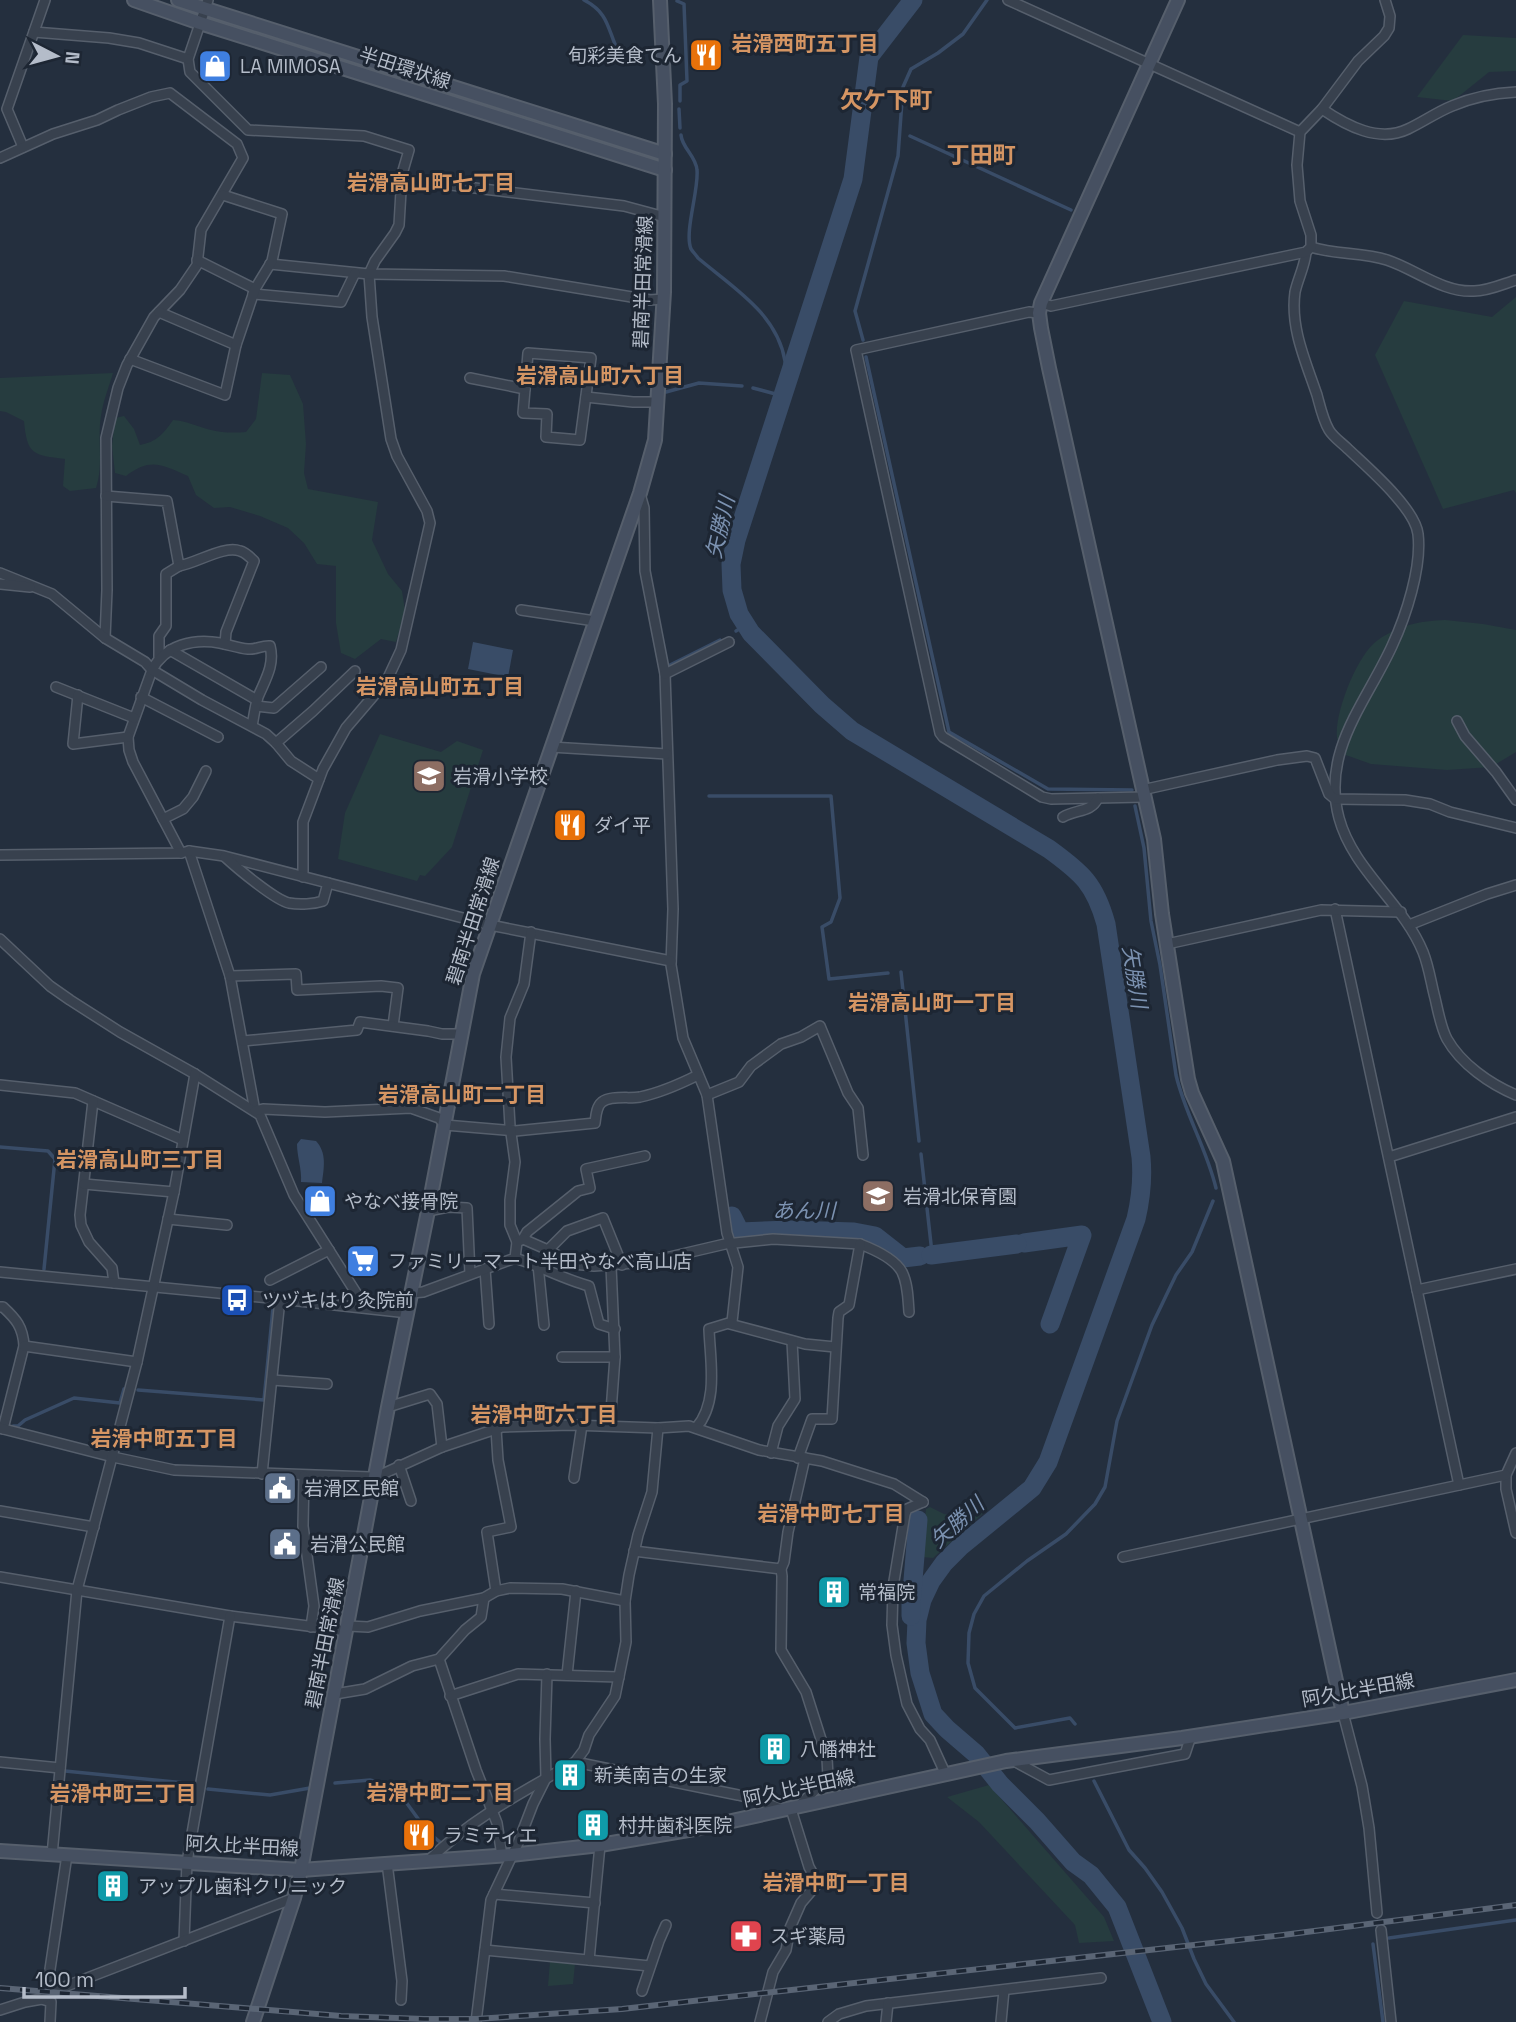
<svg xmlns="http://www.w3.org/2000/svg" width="1516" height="2022" font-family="'Space Grotesk','Noto Sans JP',sans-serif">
	<rect width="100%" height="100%" fill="#242f3e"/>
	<g fill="#263c3f">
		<path d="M1463 35 1516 38V71L1489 72 1453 101 1417 97Z"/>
		<path d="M1516 297V493L1514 490 1443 509 1375 355 1404 301 1492 317Z"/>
		<path d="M113 373C109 387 103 401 101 416 97 440 104 465 96 488L70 491 63 486 65 459C33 455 27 455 24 421L6 412 0 411V378Z"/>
		<path d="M262 373 290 375 303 404 306 444 304 473 308 489 378 502 372 540 388 574 402 591 405 611 396 642 381 639 355 659 341 653 336 623V566L317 564 304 543 288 528 260 516 230 507 214 508 196 495 188 476C162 465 151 457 126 476L115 473 112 446 115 418 124 416 134 429 140 445C157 442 164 433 173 420 187 421 198 427 211 430 223 433 234 433 246 432L256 419Z"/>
		<path d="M1445 620 1483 624 1516 630V752L1491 767 1447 770 1371 764 1343 754C1341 749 1338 744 1337 738 1334 714 1357 654 1378 640 1399 625 1420 621 1445 620Z"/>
		<path d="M380 734 441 752 457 741 483 750 452 847 425 876 420 875 417 881 338 859 345 813Z"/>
		<path d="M930 1507 944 1514 963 1516 989 1508 933 1558 921 1557 926 1509Z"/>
		<path d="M989 1785 1104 1917 1114 1941 1079 1943 1075 1925 979 1822 947 1797Z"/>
		<path d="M550 1961 575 1964 573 1984 548 1986Z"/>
	</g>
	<g fill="#394c67">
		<path d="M473 642 513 650 508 677 468 669Z"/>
		<path d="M301 1139 316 1141C327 1153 324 1167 322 1183L301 1182C302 1169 297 1157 297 1144Z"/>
	</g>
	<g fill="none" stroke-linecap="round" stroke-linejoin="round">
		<g stroke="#394c67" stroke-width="3.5">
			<path d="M584 0C609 13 607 28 618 51"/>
			<path d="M677 1 684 4 687 81 680 85V101"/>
			<path d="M679 109 680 128"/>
			<path d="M681 135C682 148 696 156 697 170 699 190 684 232 691 249 693 252 696 255 698 258 732 287 777 313 785 361 786 370 785 380 785 389"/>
			<path d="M910 136 1071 210"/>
			<path d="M863 340 855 311 898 156 903 87 911 69 938 53 963 34 987 0"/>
			<path d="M866 357 949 732 1048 789 1132 790"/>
			<path d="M753 388 783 396"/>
			<path d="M666 392 699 383 742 386"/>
			<path d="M736 631 746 625"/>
			<path d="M670 665 720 640"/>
			<path d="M709 796H831L840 898 831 922 822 927 829 979 888 973"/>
			<path d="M1135 806 1144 848 1151 921 1160 965 1176 1075C1185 1114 1206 1147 1216 1188"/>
			<path d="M901 972 919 1141"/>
			<path d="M0 1147 48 1151 55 1159 44 1269"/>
			<path d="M921 1154 932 1253 1015 1244"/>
			<path d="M1024 1243 1080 1237 1051 1321H1054"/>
			<path d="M138 1390 264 1400 273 1308"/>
			<path d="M13 1426H18L25 1420 74 1398 120 1403 124 1389"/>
			<path d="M1075 1724 1070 1718 1015 1728 975 1688 968 1663 969 1633 974 1614 984 1596 1027 1561 1066 1534 1095 1504 1105 1487 1117 1421 1152 1325 1176 1275 1192 1252 1213 1201"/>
			<path d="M65 1771 195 1784"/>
			<path d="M1094 1781 1129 1850 1145 1868 1162 1892 1182 1928 1194 1959 1206 1984 1234 2022"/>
			<path d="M335 1783 370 1780 395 1787 427 1831 441 1843"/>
			<path d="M208 1789 270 1795 310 1788"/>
			<path d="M1389 1938 1516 1920"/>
			<path d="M1373 1944 1383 2022"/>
		</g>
		<g stroke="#394c67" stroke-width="19">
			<path d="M913 0 869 57 853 179 736 540 731 564 732 590 739 614 751 633 822 705 852 731 1049 849C1082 873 1095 884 1106 924L1141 1157C1143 1179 1141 1198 1136 1219L1048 1462 1032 1488 960 1547 944 1563 931 1581 922 1600 917 1620 916 1643 920 1673 933 1714 947 1729 976 1754 1000 1784 1037 1821 1073 1862 1091 1875 1117 1907 1162 2022"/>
			<path d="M732 1216 740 1232 790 1230 854 1232 875 1236 903 1258 920 1256"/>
			<path d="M1024 1243 1082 1235 1050 1324"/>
			<path d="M931 1255 1017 1244"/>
			<path d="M911 1616V1604L918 1520"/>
		</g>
		<g stroke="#565f6c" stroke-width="12">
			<g id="street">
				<path d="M208 0 188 59 190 72 248 130 364 136 409 150 402 174 399 225 395 233 375 261 369 274 372 317 391 439 397 456 427 511 430 523 401 650 387 680 346 728 323 769 303 822V877"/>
				<path d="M1008 0 1300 132"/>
				<path d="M34 32 109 38 139 43 188 59"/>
				<path d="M1322 109C1347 126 1379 143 1408 129 1423 122 1437 112 1452 106 1473 97 1494 93 1516 92"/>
				<path d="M23 147 7 109 45 0"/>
				<path d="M0 158 53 134 97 120 118 110 151 97 170 93 237 144 243 158 201 230 197 265 180 290 154 317 127 365 118 388 106 438 107 590 105 638"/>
				<path d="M401 179 624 206 665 217"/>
				<path d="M1311 247C1336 255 1363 252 1387 260 1415 269 1443 293 1474 291 1488 291 1503 284 1516 280"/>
				<path d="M1306 252C1305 266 1298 278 1295 292 1290 328 1306 362 1317 395 1320 406 1323 420 1329 430 1333 437 1342 443 1348 449 1367 467 1415 508 1418 534 1422 567 1406 616 1392 646 1366 703 1321 751 1339 818 1353 870 1403 903 1423 952 1429 967 1431 983 1435 998 1438 1011 1441 1028 1447 1039 1461 1064 1490 1084 1516 1095"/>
				<path d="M197 260 255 289"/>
				<path d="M270 264 369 274 504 276 650 300 663 299"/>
				<path d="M253 294 341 302 355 273"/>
				<path d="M1041 303 1051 306 1306 252 1311 247V235L1300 201 1297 165 1300 132 1322 109 1358 61 1384 36 1389 28 1390 16 1385 0"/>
				<path d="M159 312 236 345"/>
				<path d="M1039 313 1029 312 856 350 940 733 943 737 1042 797 1051 799 1144 797"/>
				<path d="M528 353 591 358 580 440 546 437 547 414 523 413Z"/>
				<path d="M130 359 225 395 236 345 255 289 272 261 282 214 223 195"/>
				<path d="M470 378 525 389"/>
				<path d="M586 397 633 402H658"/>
				<path d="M640 494 644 508 645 571 665 674 673 909 671 965 683 1038 707 1095 727 1233 738 1267 732 1322 709 1329C710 1360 719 1402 696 1428"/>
				<path d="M106 496 167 501 179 566C197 563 224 545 240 551 245 552 250 557 254 561L226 632 225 644"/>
				<path d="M0 573 52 594 105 638 145 662 152 670 128 737 129 750 133 762 181 853"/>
				<path d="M0 584 30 587"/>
				<path d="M521 610 595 621"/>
				<path d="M170 650 257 700"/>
				<path d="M159 657V636L166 626V574L179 566"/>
				<path d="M665 674 729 642"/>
				<path d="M56 687 134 718"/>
				<path d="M78 695 73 744 128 737"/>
				<path d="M141 697 218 737"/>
				<path d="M256 706 274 708 321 667"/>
				<path d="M1457 721 1465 736 1496 772 1516 800"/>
				<path d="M252 726C254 716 255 706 258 697 265 680 275 665 270 646 262 645 256 650 248 649 238 648 230 645 220 643 194 638 165 645 152 670L202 700 266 734 276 743 291 761 319 779"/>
				<path d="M276 743 313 711 355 671"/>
				<path d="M551 747 667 754"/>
				<path d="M1142 790 1277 760 1307 756 1315 758 1329 794 1335 799 1405 800 1430 804 1450 812 1516 828"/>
				<path d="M1063 817C1076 809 1091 813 1098 798"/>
				<path d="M163 819 183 809 193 797 206 771"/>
				<path d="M189 851 230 976 255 1111"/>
				<path d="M0 855 181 853 189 851 224 856 490 925 671 961"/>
				<path d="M225 857C237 868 275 900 289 903 300 905 314 904 323 901L328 883"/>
				<path d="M1335 909 1459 1485"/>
				<path d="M1409 925 1487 894 1516 885"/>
				<path d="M0 939 50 986 70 1000 120 1032 195 1074 260 1115 294 1195 365 1307"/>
				<path d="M1167 944 1321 910 1401 912"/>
				<path d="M230 976 296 974 297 990 381 986 398 988 393 1026"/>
				<path d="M243 1041 357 1030 360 1022 428 1031 442 1034H462"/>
				<path d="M0 1085 75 1093 183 1140"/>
				<path d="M707 1095 739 1082 751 1066 781 1044 801 1037 820 1026 848 1093 858 1108 863 1155"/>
				<path d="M93 1101 80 1215 81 1225 89 1242 112 1268 114 1283"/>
				<path d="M255 1111 263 1109 325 1112 411 1108 439 1118 445 1125 515 1131 595 1123C596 1116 596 1107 602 1102 611 1095 629 1099 640 1097 659 1093 680 1084 698 1075"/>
				<path d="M1389 1157 1516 1117"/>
				<path d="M84 1184 174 1192"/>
				<path d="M428 1211 448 1207 467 1208 470 1274"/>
				<path d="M168 1219 227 1225"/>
				<path d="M523 1239 527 1232 578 1191 590 1188 586 1169 645 1156"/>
				<path d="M517 1242 510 1225V1200L515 1162 510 1126 506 1057 510 1018 524 984 531 932"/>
				<path d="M548 1250 567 1231 603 1218 622 1265"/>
				<path d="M515 1258C540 1266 563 1279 589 1286L599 1324 615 1329"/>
				<path d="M538 1265 544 1325"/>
				<path d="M485 1269 489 1324"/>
				<path d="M0 1272 280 1299 408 1313"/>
				<path d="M270 1280 329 1250"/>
				<path d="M1417 1290 1516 1269"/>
				<path d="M412 1293 423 1292 515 1258 517 1242 523 1239 548 1250 573 1264 594 1266 648 1262 725 1244 773 1239 860 1244C873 1249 895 1259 902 1272 908 1284 908 1299 909 1312"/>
				<path d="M0 1307H3C16 1319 23 1327 24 1346L3 1429"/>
				<path d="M730 1324 805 1344 835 1347"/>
				<path d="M24 1346 137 1362"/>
				<path d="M562 1357H615"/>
				<path d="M272 1380 327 1384"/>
				<path d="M388 1407 430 1394 437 1404 442 1447"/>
				<path d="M610 1425 615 1357 611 1266"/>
				<path d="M0 1428 113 1457 174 1470 370 1477H376L442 1447 502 1427 571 1425 658 1428 689 1426 759 1450 822 1461 894 1484 923 1502"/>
				<path d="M771 1453 778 1426 795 1399 792 1341"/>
				<path d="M1516 1453 1506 1475V1489L1516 1533"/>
				<path d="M798 1458 812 1419H832L838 1318 839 1312 849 1305 860 1244"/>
				<path d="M399 1465 411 1501"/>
				<path d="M262 1474 280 1299"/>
				<path d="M304 1476 303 1526 314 1606 311 1627"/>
				<path d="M574 1478 582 1425"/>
				<path d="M923 1502 907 1509 905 1514 893 1587 892 1625 896 1655 907 1704 920 1729 930 1740 946 1775"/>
				<path d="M0 1511 94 1527"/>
				<path d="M634 1551 781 1569"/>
				<path d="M1123 1557 1506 1475"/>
				<path d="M0 1577 230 1616 347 1631"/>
				<path d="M496 1591 487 1532 511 1527 498 1460 496 1429"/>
				<path d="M348 1626 368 1627 420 1611 484 1598 496 1591 510 1588 562 1589 625 1601"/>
				<path d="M439 1659 476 1770 497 1823 502 1856"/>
				<path d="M567 1675 576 1591"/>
				<path d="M335 1694 365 1689 412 1666 439 1659 465 1630 481 1617 484 1598"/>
				<path d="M450 1696 518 1674 619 1677"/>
				<path d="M1343 1713 1362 1786 1369 1828 1377 1913"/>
				<path d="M1014 1761 1049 1780 1185 1754 1191 1736"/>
				<path d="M0 1762 60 1768"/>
				<path d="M575 1762 738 1795 754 1799 781 1809"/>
				<path d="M799 1806 828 1777 827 1758 806 1692 781 1650 782 1576 781 1569 784 1562 788 1532 805 1458"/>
				<path d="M52 1855 77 1590 137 1362 174 1192 195 1074"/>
				<path d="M428 1861C469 1820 524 1791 575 1762L584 1750 589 1735 615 1696 626 1642 625 1601 629 1575 638 1535 652 1492 658 1428"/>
				<path d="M387 1863 402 1981 401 2000"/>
				<path d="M494 1894 595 1903"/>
				<path d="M1381 1930 1391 2022"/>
				<path d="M184 1941 187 1862 230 1616"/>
				<path d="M485 1950 650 1966"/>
				<path d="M589 1960 600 1845"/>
				<path d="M49 1976 67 1855"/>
				<path d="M642 1991 659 1941 666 1925"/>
				<path d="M42 1999 51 2002 50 2022"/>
				<path d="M0 2010 25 2002 42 1999 64 1987 294 1898"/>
				<path d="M476 2022 491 1900 518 1843 533 1804 546 1778 545 1739 547 1674"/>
				<path d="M760 2022 773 1972 786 1950 790 1928 801 1903 818 1883 809 1867 791 1809"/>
				<path d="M828 2022 839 2014 866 2006 1101 1978"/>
				<path d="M886 2022 888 2003"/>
				<path d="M1001 2022 1004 1990"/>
			</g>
		</g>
		<g stroke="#565f6c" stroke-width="16">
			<g id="secondary">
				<path d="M134 0 200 23 665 170"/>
				<path d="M178 0 665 154"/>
				<path d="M1178 0 1041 303 1039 313 1041 328 1049 368 1154 839 1162 914 1188 1079 1192 1093 1223 1161 1343 1713"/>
				<path d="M0 1851 301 1870 511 1855 600 1845 700 1828 1006 1761 1182 1738 1343 1713 1516 1680"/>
				<path d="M253 2022 294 1898 301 1870 388 1407 428 1211 473 974 640 493 655 440 664 292 665 104 660 0"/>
			</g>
		</g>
		<use href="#street" stroke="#38414e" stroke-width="9"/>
		<use href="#secondary" stroke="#465061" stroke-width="12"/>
		<g stroke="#5a6575" stroke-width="6">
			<path id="rail" d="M0 1988 341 2016 424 2019H476L622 2009 1283 1935 1516 1905"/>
		</g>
		<use href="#rail" stroke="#1d2633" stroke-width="3.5" stroke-dasharray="10" stroke-linecap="butt"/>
	</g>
	<defs>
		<g id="restaurant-square" transform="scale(1.75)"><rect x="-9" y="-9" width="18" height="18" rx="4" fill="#e8710a" stroke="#1d2633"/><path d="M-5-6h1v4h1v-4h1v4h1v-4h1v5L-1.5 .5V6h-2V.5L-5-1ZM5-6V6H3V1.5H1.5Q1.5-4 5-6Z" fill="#fff"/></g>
		<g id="shop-square" transform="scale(1.75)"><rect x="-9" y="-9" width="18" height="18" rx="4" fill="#3f7fe0" stroke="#1d2633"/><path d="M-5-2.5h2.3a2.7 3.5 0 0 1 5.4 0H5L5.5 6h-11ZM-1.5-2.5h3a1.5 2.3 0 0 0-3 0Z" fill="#fff"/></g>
		<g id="school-square" transform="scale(1.75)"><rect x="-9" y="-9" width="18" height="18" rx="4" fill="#8d6e63" stroke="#1d2633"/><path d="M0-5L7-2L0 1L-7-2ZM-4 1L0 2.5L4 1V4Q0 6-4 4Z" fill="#fff"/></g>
		<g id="supermarket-square" transform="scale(1.75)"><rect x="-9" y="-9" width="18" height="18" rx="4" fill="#3f7fe0" stroke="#1d2633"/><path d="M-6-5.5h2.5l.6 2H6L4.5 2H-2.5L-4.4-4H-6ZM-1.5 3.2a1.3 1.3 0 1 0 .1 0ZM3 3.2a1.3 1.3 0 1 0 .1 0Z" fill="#fff"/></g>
		<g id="bus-square" transform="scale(1.75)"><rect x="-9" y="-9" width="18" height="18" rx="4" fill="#1a4fb4" stroke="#1d2633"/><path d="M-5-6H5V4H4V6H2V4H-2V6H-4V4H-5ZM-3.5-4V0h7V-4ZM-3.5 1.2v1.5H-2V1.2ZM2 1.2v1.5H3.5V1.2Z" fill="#fff"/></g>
		<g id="civic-square" transform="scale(1.75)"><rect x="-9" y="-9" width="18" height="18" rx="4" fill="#5c6f8a" stroke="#1d2633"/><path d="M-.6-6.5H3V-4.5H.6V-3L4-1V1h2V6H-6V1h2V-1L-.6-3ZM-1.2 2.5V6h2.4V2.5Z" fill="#fff"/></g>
		<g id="building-square" transform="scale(1.75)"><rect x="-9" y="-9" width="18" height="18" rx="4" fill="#0f9aa8" stroke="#1d2633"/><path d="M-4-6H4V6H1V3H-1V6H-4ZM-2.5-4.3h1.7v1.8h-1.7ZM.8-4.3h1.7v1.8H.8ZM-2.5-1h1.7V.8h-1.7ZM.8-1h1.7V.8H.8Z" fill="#fff"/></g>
		<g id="pharmacy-square" transform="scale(1.75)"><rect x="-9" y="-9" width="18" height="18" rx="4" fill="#e0444e" stroke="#1d2633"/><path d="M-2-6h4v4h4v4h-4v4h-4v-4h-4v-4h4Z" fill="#fff"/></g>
	</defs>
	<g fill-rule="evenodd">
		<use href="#restaurant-square" x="706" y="55"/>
		<use href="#shop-square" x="215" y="66"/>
		<use href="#school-square" x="429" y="776"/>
		<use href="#restaurant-square" x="570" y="825"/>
		<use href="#school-square" x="878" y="1196"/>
		<use href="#shop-square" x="320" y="1201"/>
		<use href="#supermarket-square" x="363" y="1261"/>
		<use href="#bus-square" x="237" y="1300"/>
		<use href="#civic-square" x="280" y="1488"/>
		<use href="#civic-square" x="285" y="1544"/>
		<use href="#building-square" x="834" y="1592"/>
		<use href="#building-square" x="775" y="1749"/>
		<use href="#building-square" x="570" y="1775"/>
		<use href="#building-square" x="593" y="1825"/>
		<use href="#restaurant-square" x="419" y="1835"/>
		<use href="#building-square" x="113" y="1886"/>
		<use href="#pharmacy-square" x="746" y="1936"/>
	</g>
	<g text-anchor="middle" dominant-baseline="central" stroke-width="6" stroke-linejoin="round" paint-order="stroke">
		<g font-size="19" fill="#b4bcc9" stroke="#1d2633" text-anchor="start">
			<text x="682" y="55" text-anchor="end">旬彩美食てん</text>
			<text x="240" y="66">LA MIMOSA</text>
			<text x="453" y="776">岩滑小学校</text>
			<text x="594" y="825">ダイ平</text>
			<text x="903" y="1196">岩滑北保育園</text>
			<text x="344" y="1201">やなべ接骨院</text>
			<text x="388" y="1261">ファミリーマート半田やなべ高山店</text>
			<text x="262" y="1300">ツヅキはり灸院前</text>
			<text x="304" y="1488">岩滑区民館</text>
			<text x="310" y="1544">岩滑公民館</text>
			<text x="858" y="1592">常福院</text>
			<text x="800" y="1749">八幡神社</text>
			<text x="594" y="1775">新美南吉の生家</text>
			<text x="618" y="1825">村井歯科医院</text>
			<text x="444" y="1835">ラミティエ</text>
			<text x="138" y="1886">アップル歯科クリニック</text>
			<text x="770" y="1936">スギ薬局</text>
		</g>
		<g font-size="19" fill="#b4bcc9" stroke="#1d2633">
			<text transform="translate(405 68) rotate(18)">半田環状線</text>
			<text transform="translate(643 282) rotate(-88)">碧南半田常滑線</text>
			<text transform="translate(473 921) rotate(-72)">碧南半田常滑線</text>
			<text transform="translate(325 1643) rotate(-79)">碧南半田常滑線</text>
			<text transform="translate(1358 1690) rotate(-10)">阿久比半田線</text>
			<text transform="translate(799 1788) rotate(-12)">阿久比半田線</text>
			<text transform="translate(242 1846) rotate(3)">阿久比半田線</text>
		</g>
		<g font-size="21" font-weight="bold" fill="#d59563" stroke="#1d2633">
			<text x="805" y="43">岩滑西町五丁目</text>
			<text x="431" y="182">岩滑高山町七丁目</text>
			<text x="600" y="375">岩滑高山町六丁目</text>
			<text x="440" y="686">岩滑高山町五丁目</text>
			<text x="932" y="1002">岩滑高山町一丁目</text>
			<text x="462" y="1094">岩滑高山町二丁目</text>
			<text x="140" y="1159">岩滑高山町三丁目</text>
			<text x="544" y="1414">岩滑中町六丁目</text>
			<text x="164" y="1438">岩滑中町五丁目</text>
			<text x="831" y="1513">岩滑中町七丁目</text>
			<text x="440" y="1792">岩滑中町二丁目</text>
			<text x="123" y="1793">岩滑中町三丁目</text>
			<text x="836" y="1882">岩滑中町一丁目</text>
		</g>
		<g font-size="21" font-style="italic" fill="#7c92b1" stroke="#1d2633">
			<text transform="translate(720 527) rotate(-77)">矢勝川</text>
			<text transform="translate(1135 977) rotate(81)">矢勝川</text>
			<text x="804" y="1210">あん川</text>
			<text transform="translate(957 1522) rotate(-42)">矢勝川</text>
		</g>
		<g font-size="23" font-weight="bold" fill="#d59563" stroke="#1d2633">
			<text x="886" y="100">欠ケ下町</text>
			<text x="981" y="155">丁田町</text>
		</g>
	</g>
	<g transform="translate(56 56) rotate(96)" stroke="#1d2633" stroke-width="5" paint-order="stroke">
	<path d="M0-5L12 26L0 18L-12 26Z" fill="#b4bcc9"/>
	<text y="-10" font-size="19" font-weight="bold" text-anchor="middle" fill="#b4bcc9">N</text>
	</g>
	<path d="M24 1987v10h161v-10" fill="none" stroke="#b4bcc9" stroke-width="3.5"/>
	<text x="35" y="1987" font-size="21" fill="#b4bcc9" stroke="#1d2633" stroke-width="5" paint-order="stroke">100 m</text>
</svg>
